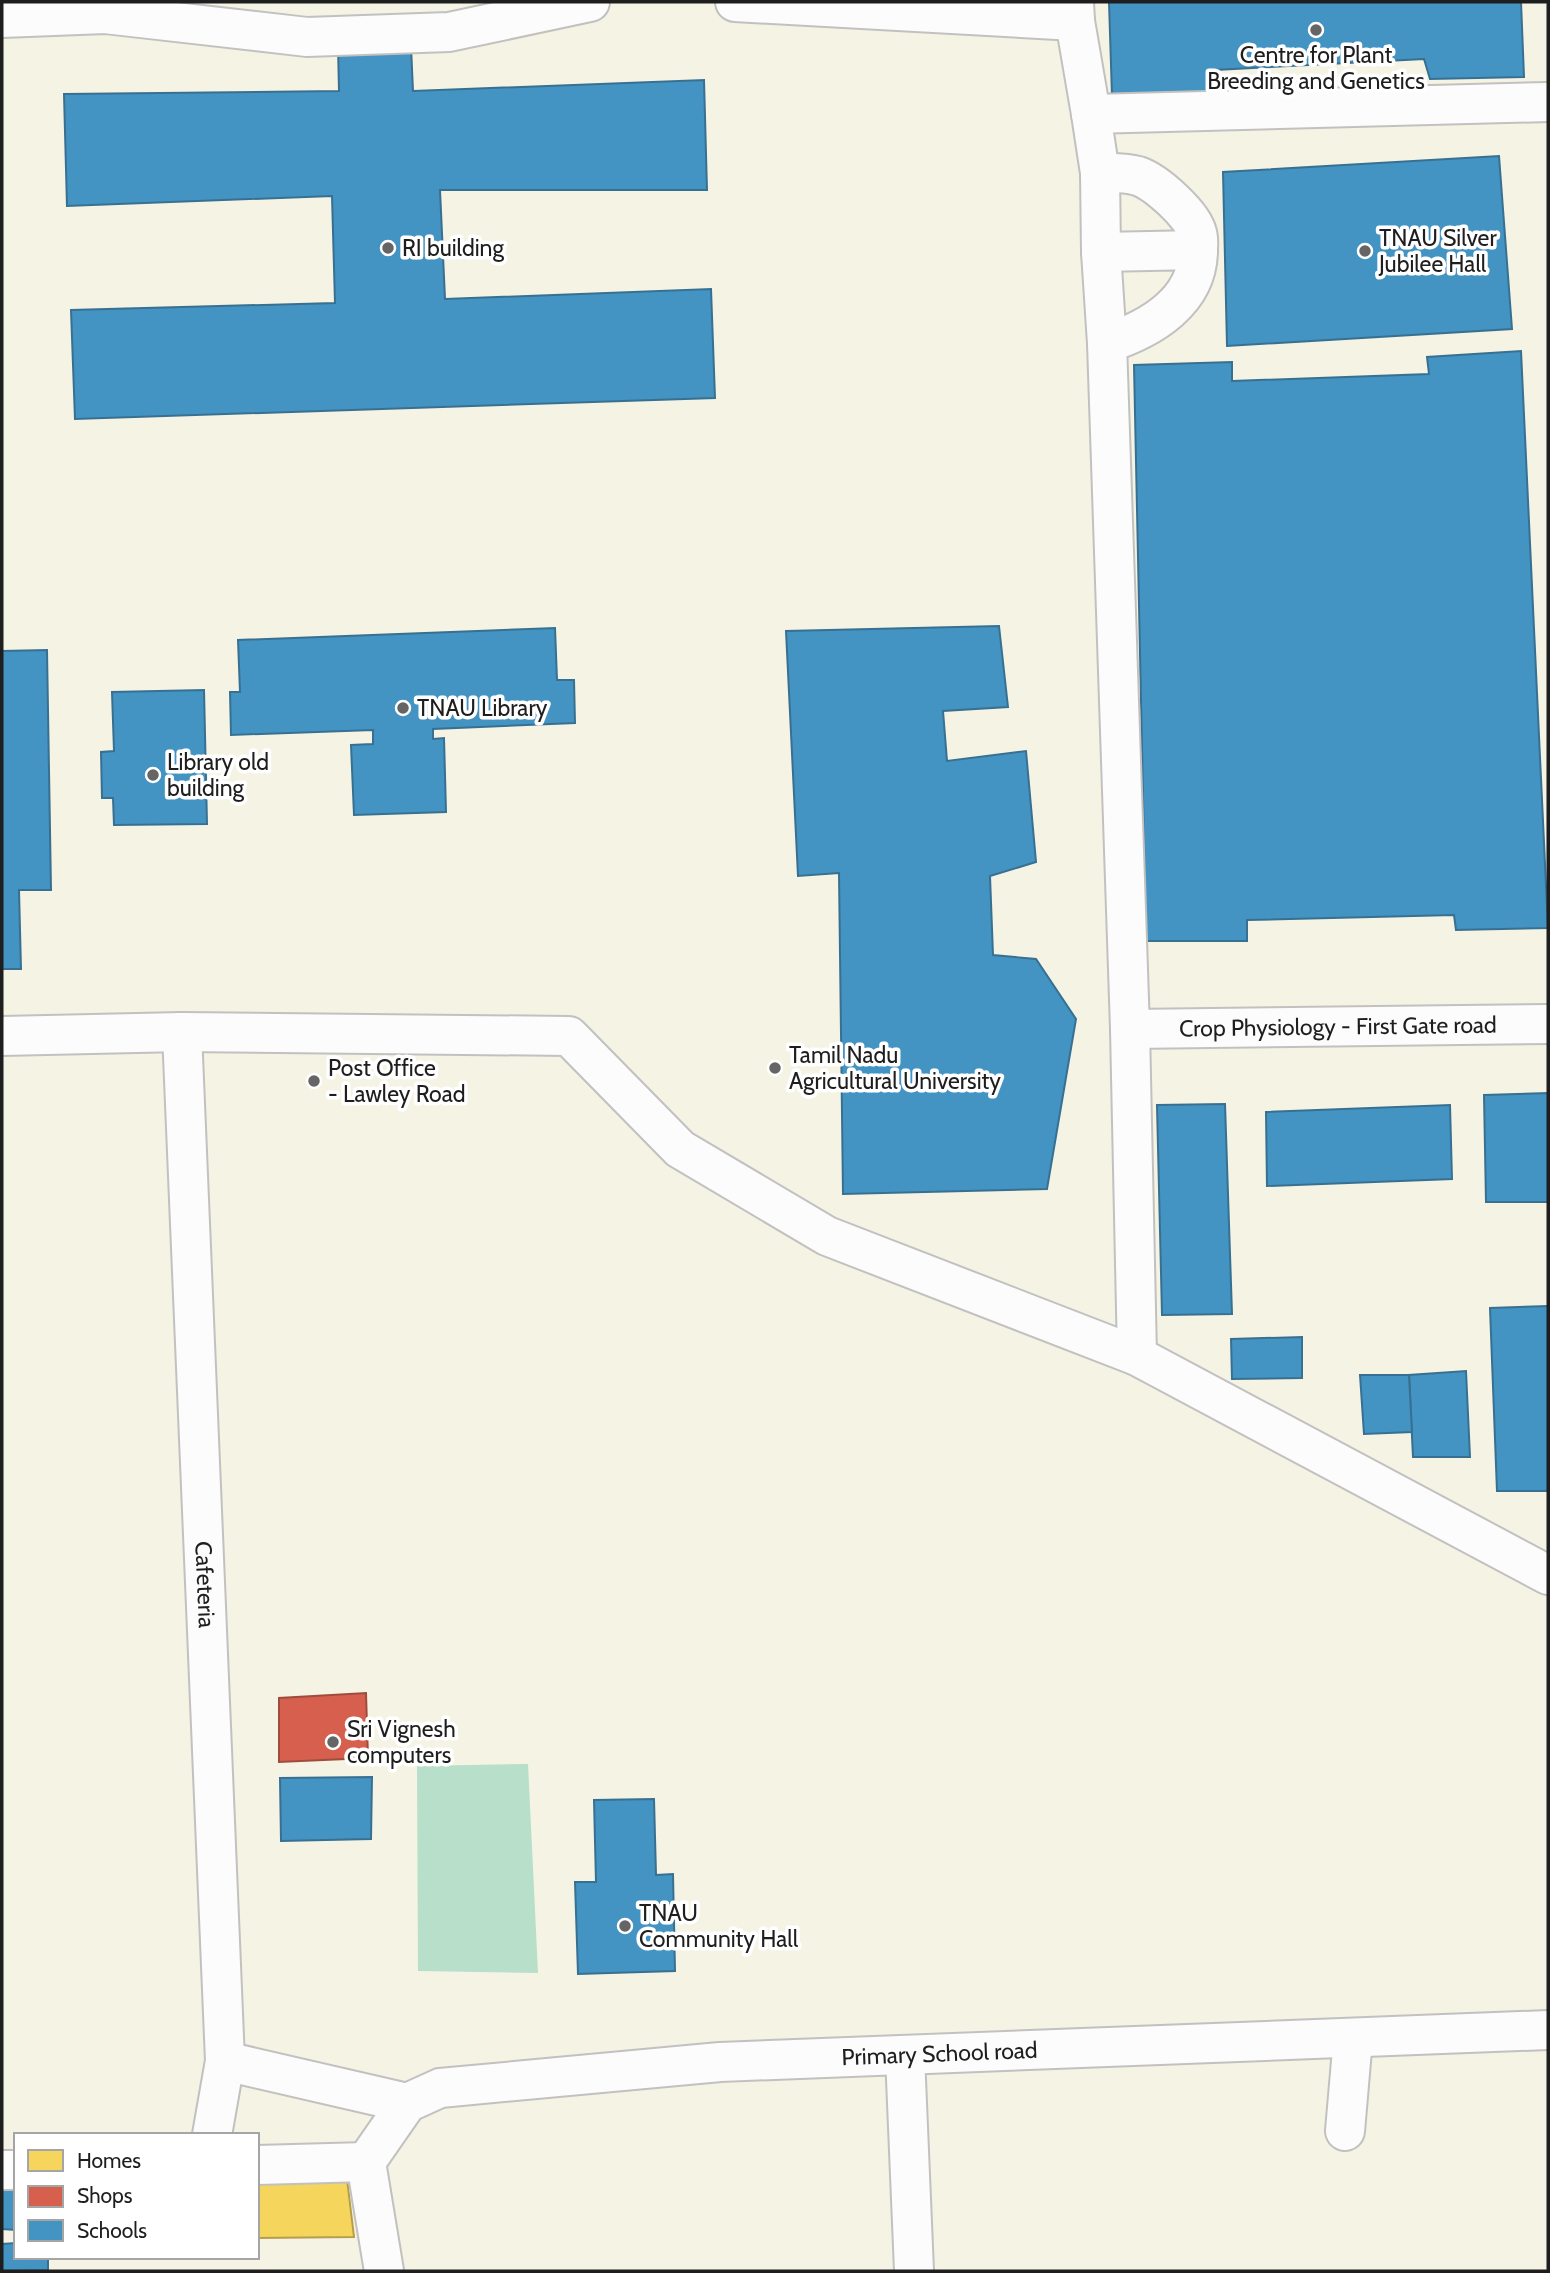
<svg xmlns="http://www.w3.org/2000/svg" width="1550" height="2273" font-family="Cabin,sans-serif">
	<rect width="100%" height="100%" fill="#eceae8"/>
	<path fill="#f5f3e4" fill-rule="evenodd" d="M2 2H1548V2271H2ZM16 2135H257V2257H16Z"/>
	<path fill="#b7dfca" d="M528 1764 538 1973 418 1971 417 1766Z"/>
	<path fill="#f6d55c" stroke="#b59e49" stroke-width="2" d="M347 2179 354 2237 257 2238V2181Z"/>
	<path fill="#d6604d" stroke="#9f4c3f" stroke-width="2" d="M366 1693 368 1758 279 1762V1698Z"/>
	<g fill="#4393c3" stroke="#387092" stroke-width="2">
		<path d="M1109 2H1521L1524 77 1430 79 1424 59 1215 70 1214 94 1112 96Z"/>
		<path d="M338 46H411L413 91 704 80 707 190H440L445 299 711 289 715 398 75 419 71 310 335 303 332 196 67 206 64 94 339 91Z"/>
		<path d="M1499 156 1512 329 1227 346 1223 172Z"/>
		<path d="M1521 351 1548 928 1456 930 1454 915 1247 920V941H1146L1134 365 1232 362V381L1429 374 1427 357Z"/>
		<path d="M999 626 1008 707 943 711 947 761 1026 751 1036 862 990 876 993 955 1036 959 1076 1019 1047 1189 843 1194 839 873 798 876 786 631Z"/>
		<path d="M555 628 557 680H574L575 723 433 729V739L444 738 446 812 354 815 351 745 373 744V730L231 735 230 692H240L238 640Z"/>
		<path d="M47 650 51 890H19L21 969H2V651Z"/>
		<path d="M204 690 207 824 114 825 113 798H102L101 752 114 751 112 692Z"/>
		<path d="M1548 1093V1202H1486L1484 1095Z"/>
		<path d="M1225 1104 1232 1314 1162 1315 1157 1105Z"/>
		<path d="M1450 1105 1452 1179 1267 1186 1266 1112Z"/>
		<path d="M1548 1306V1491H1497L1490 1308Z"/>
		<path d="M1302 1337V1378L1232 1379 1231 1339Z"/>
		<path d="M1466 1371 1470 1457H1413L1409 1375Z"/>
		<path d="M1360 1375H1409L1412 1432 1364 1434Z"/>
		<path d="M372 1777 371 1839 281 1841 280 1778Z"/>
		<path d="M654 1799 656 1875 673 1874 675 1971 578 1974 575 1882H596L594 1800Z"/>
		<path d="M2 2184H16V2230L2 2229Z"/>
		<path d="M16 2243V2257H48V2270L2 2271V2244Z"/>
	</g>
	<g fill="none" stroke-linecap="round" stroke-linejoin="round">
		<g stroke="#c2c1c0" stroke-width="42">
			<g id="minor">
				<path d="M735 2 1075 21"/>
				<path d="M1074 2 1075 21 1091 114"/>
				<path d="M2 18 105 14 307 37 449 32 590 2"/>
				<path d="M1100 173C1113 173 1125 172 1138 176 1156 182 1193 215 1197 233 1199 238 1198 245 1198 250"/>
				<path d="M1101 252 1198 250C1198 301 1151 329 1107 343"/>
				<path id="s1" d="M1130 1029 1548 1024"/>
				<path id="s2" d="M182 1032 225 2061 212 2135"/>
				<path d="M2 1036 182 1032 569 1036 680 1149 827 1236 1137 1356 1548 1575"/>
				<path d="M1137 1356 1130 1029 1107 343 1101 252 1100 173 1091 114 1548 102"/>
				<path d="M905 2055 914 2271"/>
				<path d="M225 2061 407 2103"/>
				<path d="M1345 2131 1353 2038"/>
				<path id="s3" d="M366 2162 407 2103 440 2088 720 2062 1548 2030"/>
				<path d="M257 2165 366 2162 384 2271"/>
				<path d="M2 2170H16"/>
			</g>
		</g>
		<use href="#minor" stroke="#fcfcfc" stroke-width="38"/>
	</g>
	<g fill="#666565" stroke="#fff" stroke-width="2.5">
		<circle cx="1316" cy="30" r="7"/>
		<circle cx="388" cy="248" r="7"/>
		<circle cx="1365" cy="251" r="7"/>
		<circle cx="403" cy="708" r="7"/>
		<circle cx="153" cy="775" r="7"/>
		<circle cx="775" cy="1068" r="7"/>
		<circle cx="314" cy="1081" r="7"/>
		<circle cx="333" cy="1742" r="7"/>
		<circle cx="625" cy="1926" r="7"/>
	</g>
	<g text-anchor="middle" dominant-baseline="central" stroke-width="7" stroke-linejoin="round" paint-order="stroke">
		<g font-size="23" fill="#1e1e1e" stroke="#fff" text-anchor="start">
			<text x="1316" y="55" text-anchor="middle">Centre for Plant<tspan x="1316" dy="26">Breeding and Genetics</tspan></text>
			<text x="1379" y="238">TNAU Silver<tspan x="1379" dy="26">Jubilee Hall</tspan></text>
			<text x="402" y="248">RI building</text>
			<text x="417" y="708">TNAU Library</text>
			<text x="167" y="762">Library old<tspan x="167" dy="26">building</tspan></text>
			<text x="789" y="1055">Tamil Nadu<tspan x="789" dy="26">Agricultural University</tspan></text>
			<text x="328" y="1068">Post Office<tspan x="328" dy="26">- Lawley Road</tspan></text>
			<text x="347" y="1729">Sri Vignesh<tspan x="347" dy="26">computers</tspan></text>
			<text x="639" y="1913">TNAU<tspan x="639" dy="26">Community Hall</tspan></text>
		</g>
		<g font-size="23" fill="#1e1e1e" stroke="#fff">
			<text stroke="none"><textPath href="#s1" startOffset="208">Crop Physiology - First Gate road</textPath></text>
			<text stroke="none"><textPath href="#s2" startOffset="553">Cafeteria</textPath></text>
			<text stroke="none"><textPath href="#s3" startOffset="609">Primary School road</textPath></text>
		</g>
	</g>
	<rect width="1550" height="2273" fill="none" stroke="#1e1e1e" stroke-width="7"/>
	<rect x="14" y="2133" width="245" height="126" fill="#ffffff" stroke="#a5a5a5" stroke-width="2"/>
	<rect x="28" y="2150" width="35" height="21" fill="#f6d55c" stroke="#a5a5a5" stroke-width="2"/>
	<text x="77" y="2168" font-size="21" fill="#1e1e1e">Homes</text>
	<rect x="28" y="2186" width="35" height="21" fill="#d6604d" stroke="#a5a5a5" stroke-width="2"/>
	<text x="77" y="2203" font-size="21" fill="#1e1e1e">Shops</text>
	<rect x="28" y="2220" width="35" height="21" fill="#4393c3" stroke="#a5a5a5" stroke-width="2"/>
	<text x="77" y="2238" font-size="21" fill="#1e1e1e">Schools</text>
</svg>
